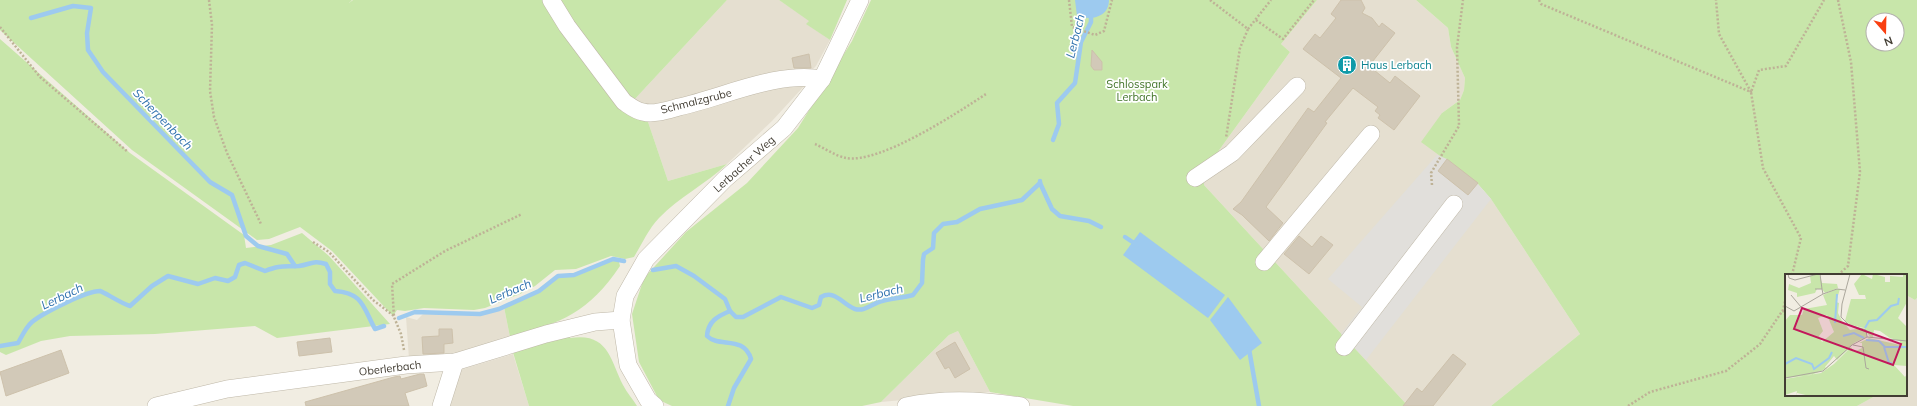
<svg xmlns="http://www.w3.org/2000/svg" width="1917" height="406" font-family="Mulish,sans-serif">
	<rect width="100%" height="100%" fill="#f1ede2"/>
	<g fill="#e5dfd0">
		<path d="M727 0H779L810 21 807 24 830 40 816 66 811 71 681 101 645 106 633 101Z"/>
		<path d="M1317 0H1416L1448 28 1451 47 1465 78 1464 90 1460 100 1442 113 1447 159 1491 199 1580 334 1491 406H1408L1204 185V171L1290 52 1281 44Z"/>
		<path d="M806 84 772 121 727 164 668 181 647 119 757 89Z"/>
		<path d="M1906 295 1915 300 1917 298V406H1857L1877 395H1906Z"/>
		<path d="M504 307 510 337 444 357 409 359 406 317 417 320 424 313 467 314 494 311Z"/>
		<path d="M958 331 990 392 881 402 949 335Z"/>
		<path d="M513 354 529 406H448L460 370Z"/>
	</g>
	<g fill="#c8e6aa" fill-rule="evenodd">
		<path d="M0 0H352L349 3 353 0H545L647 119 668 181 727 164C706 184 679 197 659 218 649 228 642 244 634 257L625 259 611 256 576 269 555 270 535 286 520 294 485 308 474 310 424 308 405 311 397 310 393 316 332 251 300 227 269 239 257 240 132 150 0 30Z"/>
		<path d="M555 0H727L633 101Z"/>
		<path d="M779 0H847L830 40 806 24 809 21Z"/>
		<path d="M871 0H1317L1281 44 1290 52 1204 171V185L1408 406H1073L990 392 958 331 949 335 881 402 862 406H672L659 400 639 362 632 314 644 278 686 232 747 183 798 128 852 41Z"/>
		<path d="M1416 0H1917V298L1915 300 1906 295V275H1786V395H1877L1857 406H1491L1580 334 1491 199 1477 183 1421 142 1442 113 1460 100 1464 90 1465 78 1451 47 1448 28ZM1873 20H1897V44H1873Z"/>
		<path d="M0 39 130 153 244 235 246 248 271 245 302 233 329 256 390 324 277 338 255 326 155 334 70 336 41 341 6 355 0 352Z"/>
		<path d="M611 259 621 261 619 262 620 266C589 312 562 323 510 337L504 307 538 290 556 276 578 273Z"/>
		<path d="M569 332 570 338C608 332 610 359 623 385 627 393 633 399 637 406H529L512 349Z"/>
	</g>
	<path fill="#e1dfdb" d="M1437 155 1447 159 1477 183 1491 199 1366 360 1341 334 1362 307 1328 279Z"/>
	<g fill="#9dcaef">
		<path d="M1075 0H1109C1109 17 1091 21 1077 16Z"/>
		<path d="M1140 232 1225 295 1208 318 1123 255Z"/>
		<path d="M1228 297 1262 343 1240 360 1210 320Z"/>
	</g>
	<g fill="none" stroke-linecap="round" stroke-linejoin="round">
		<g stroke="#9dcaef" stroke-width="4.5">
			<path d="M31 18 73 6 91 8 87 33 88 50 103 72 210 182 232 195 246 236 258 246 287 254 295 266"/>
			<path d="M1053 140 1059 124 1057 103 1075 83 1081 42 1091 22V13"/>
			<path d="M1040 183 1052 209 1060 216 1089 221 1101 227"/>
			<path d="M1125 237 1137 245"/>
			<path d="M653 270 676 266 694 276 725 299 730 311 736 317H743L781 297 812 308 819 305 821 297C835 289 843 305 855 309 865 312 873 303 882 301 892 298 903 298 913 295L922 283 923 260 924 254 933 248 934 233 943 224 957 222 980 209 1022 200 1040 183V181"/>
			<path d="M399 318 415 312 480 314 499 309 539 291 558 276 574 275 613 259 624 261"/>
			<path d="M0 346 18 343C22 336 26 327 32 322 43 313 86 291 100 291 104 292 122 304 130 306L152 286 168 276 198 284 215 278 228 281 235 277 239 265 245 263 265 271C281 265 283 267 299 266 312 264 313 260 326 264L330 272V284L335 291C363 293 363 307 375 329L384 326"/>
			<path d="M1249 349 1259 406"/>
			<path d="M728 406 734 388 751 359C744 335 719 348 707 336 708 321 718 316 730 311"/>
		</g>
	</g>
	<g fill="#d2c9b8" stroke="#cdc1ab">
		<path d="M1341 0H1361L1365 8 1362 13 1372 18 1379 27 1382 23 1395 33 1369 66 1390 83 1395 76 1420 96 1394 130 1378 118 1380 115 1375 111 1378 107 1353 88 1325 122 1327 123 1266 207 1283 223 1269 241 1242 215 1233 209 1241 202 1308 108 1314 112 1341 78 1303 49 1315 34 1320 38 1336 18 1331 14Z"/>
		<path d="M1092 50 1102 62V70H1094L1091 66Z"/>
		<path d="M809 54 811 68H794L792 58Z"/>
		<path d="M1447 159 1478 183 1468 195 1438 171Z"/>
		<path d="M1299 236 1312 247 1321 236 1333 245 1309 274 1284 254Z"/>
		<path d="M439 329H452L453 343 444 344V353L423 354 422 337 439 336Z"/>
		<path d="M330 338 332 352 299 356 297 342Z"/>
		<path d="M955 342 970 369 955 378 949 367 945 369 936 353Z"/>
		<path d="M61 350 69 373 6 396 0 372Z"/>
		<path d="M1453 354 1466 364 1433 406H1403L1417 388 1422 392Z"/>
		<path d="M420 374H424L427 386 405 393 409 406H306L305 402 394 377 400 376 401 379Z"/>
	</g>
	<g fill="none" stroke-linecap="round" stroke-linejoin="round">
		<g stroke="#bfb8a8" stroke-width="18">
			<g id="minor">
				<path d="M551 0 567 26 624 102C630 106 636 111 643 112 654 115 668 110 679 107 724 97 777 71 822 79"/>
				<path d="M1195 178 1232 153 1297 86"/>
				<path d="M1264 262 1371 134"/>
				<path d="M1344 347 1454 204"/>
				<path d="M156 406 227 389 406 365 455 362 546 334 595 322 621 320"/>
				<path d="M441 406 455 362"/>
				<path d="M655 406 648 400 628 365 621 320 625 296 646 259 725 179 784 128 822 79 860 0"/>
				<path d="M906 406C943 398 984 400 1021 406"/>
			</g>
		</g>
		<g stroke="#beb296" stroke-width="2.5" stroke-dasharray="2 2" stroke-linecap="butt">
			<path d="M209 0 212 25 210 91 214 117 227 153 261 224"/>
			<path d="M1069 0 1072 27 1095 35 1104 31 1112 0"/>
			<path d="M1210 0 1248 29 1240 48 1226 138"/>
			<path d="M1539 0 1541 4 1751 92 1719 34 1716 0"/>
			<path d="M1256 20 1283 39 1314 0"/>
			<path d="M0 27 40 77 128 152"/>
			<path d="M1248 29 1271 0"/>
			<path d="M815 144C824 148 836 156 846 158 880 164 957 113 986 94"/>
			<path d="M1432 185 1431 173 1459 126 1457 47 1463 0"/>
			<path d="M313 242 329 252 373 300 394 316"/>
			<path d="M1792 275 1801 238 1763 168 1751 92 1759 70 1786 66 1824 0"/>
			<path d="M1838 275 1848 266 1860 172 1851 62 1838 0"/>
			<path d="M1786 308 1783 310 1786 317"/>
			<path d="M404 350 401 334 394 317 392 284 445 251 522 214"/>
			<path d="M1824 395 1826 398"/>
			<path d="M1628 406 1650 392 1726 371 1760 344 1783 310 1786 297"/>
		</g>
		<use href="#minor" stroke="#fff" stroke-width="17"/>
	</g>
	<defs>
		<g id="building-disc" transform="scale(1)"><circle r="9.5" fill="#0f9aa8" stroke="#fff"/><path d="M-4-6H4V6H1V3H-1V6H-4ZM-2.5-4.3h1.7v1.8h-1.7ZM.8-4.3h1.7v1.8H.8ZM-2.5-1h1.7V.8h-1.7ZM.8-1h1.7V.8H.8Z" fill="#fff"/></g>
	</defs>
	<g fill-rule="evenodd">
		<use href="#building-disc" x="1347" y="65"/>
	</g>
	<g text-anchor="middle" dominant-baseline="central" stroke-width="3.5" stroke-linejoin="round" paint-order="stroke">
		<g font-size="11" fill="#0d838f" stroke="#fff" text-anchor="start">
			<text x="1361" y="65">Haus Lerbach</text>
		</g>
		<g font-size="11" fill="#407327" stroke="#fff">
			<text x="1137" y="84">Schlosspark<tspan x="1137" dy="13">Lerbach</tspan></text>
		</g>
		<g font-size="11" fill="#423d33" stroke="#fff">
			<text transform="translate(696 101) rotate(-14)">Schmalzgrube</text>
			<text transform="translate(744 164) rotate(-42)">Lerbacher Weg</text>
			<text transform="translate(390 368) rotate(-7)">Oberlerbach</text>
		</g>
		<g font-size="12" font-style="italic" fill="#2e71ad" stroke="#fff">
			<text transform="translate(1075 36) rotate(-76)">Lerbach</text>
			<text transform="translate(163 119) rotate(46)">Scherpenbach</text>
			<text transform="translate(510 291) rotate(-23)">Lerbach</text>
			<text transform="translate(881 293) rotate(-14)">Lerbach</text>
			<text transform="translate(62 296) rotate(-26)">Lerbach</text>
		</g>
	</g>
	<g transform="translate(1785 274)">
		<rect width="122" height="122" fill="#f1ede2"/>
		<path d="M34 0 37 9 52 10 53 14 40 19 37 15H32L30 19 12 23V19L3 16 4 10 14 14 26 9 25 2ZM77 0 87 5 88 0 100 3V8H105V2L118 3V0H122V28L113 44 122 53V92L109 91 120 103 122 100V122H25L12 119 11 122 12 117 0 121V105L36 99 49 90 66 73 69 78 77 74V69H74L84 64 115 71V67L105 64 95 57 89 56 88 63H85L79 54 66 51 60 47 66 25H81L80 21H74L69 10ZM51 15H55L51 28 54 29 53 39 57 47 65 56 78 54 82 58 81 63 69 69 52 86 49 82 40 93 41 94 46 90 41 95 26 101 0 104V47L5 41H17L19 35 42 31 38 21ZM42 41 49 58 37 68 34 62 38 57 33 44Z" fill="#c8e6aa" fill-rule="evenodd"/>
		<path fill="none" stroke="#9dcaef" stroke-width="2" d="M50 49 52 20M80 54 84 47 92 46 106 32 113 30 114 24M58 62 69 59 79 64M81 66 94 67M94 67 100 73H122M99 73 104 89H107M0 90 11 84 27 90 29 95 44 84 47 78"/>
		<path fill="none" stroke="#aba79c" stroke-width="1" d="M3 0 4 4 10 6 33 0M35 0 37 15M65 0 57 30 56 43 64 51 81 56 82 63M30 15H37L38 20M6 21 16 33M0 32 9 37 38 20 52 15 60 16M82 63 122 67M68 71 78 73 81 94 84 95M0 104 38 97 67 71 82 63"/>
		<path fill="#c2185b" fill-opacity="0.15" stroke="#c2185b" stroke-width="2" d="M17 34 116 70 108 91 9 55Z"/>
		<rect width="122" height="122" fill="none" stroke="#423d33" stroke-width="2"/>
	</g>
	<g transform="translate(1885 32) rotate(160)"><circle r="19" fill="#ffffff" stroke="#b3b1ad"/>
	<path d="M0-3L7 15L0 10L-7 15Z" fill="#f93f11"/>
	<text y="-6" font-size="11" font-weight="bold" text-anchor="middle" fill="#423d33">N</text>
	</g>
</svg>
